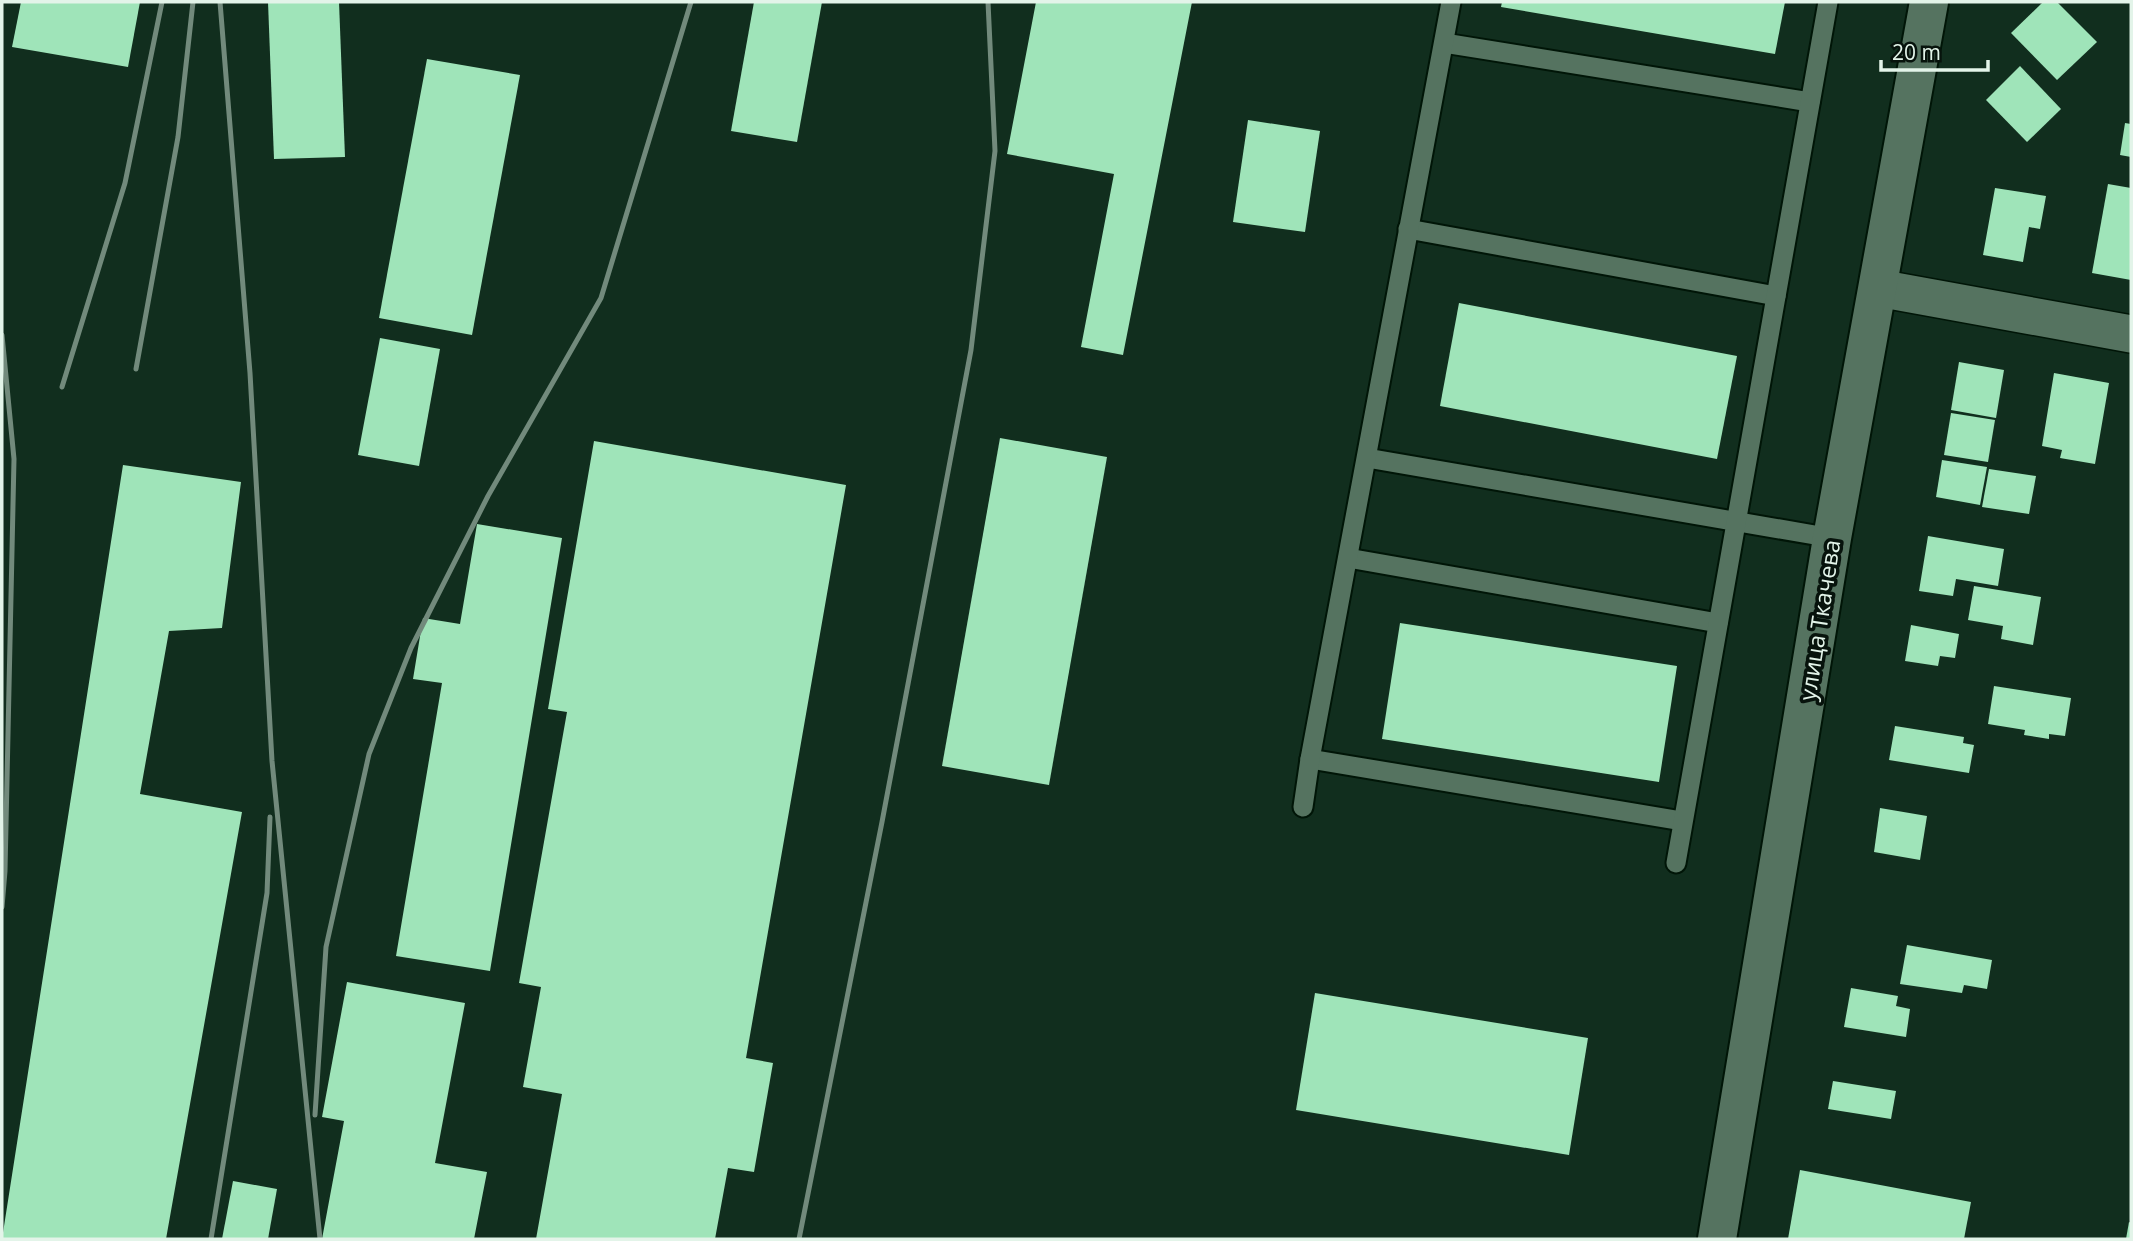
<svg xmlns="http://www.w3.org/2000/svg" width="2133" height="1241" font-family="'Open Sans',sans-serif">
	<rect width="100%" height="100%" fill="#112e1e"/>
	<g fill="#9fe4b9">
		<path d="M21 2H140L128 67 12 47Z"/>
		<path d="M268 2H339L345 157 274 159Z"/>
		<path d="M754 2H822L797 142 731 131Z"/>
		<path d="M1036 2H1192L1123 355 1081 347 1114 174 1007 154Z"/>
		<path d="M1502 2H1785L1775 54 1501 7Z"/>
		<path d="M2043 2H2057L2097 42 2057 80 2011 33Z"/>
		<path d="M427 59 520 75 472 335 379 318Z"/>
		<path d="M2020 66 2061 109 2027 142 1986 100Z"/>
		<path d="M1248 120 1320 131 1305 232 1233 222Z"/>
		<path d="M2125 123 2131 124V157L2120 155Z"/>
		<path d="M2108 184 2131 188V280L2092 273Z"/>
		<path d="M1995 188 2046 196 2040 229 2029 227 2023 262 1983 255Z"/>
		<path d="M1459 303 1737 356 1717 459 1440 406Z"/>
		<path d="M380 338 440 349 419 466 358 455Z"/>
		<path d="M1959 362 2004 370 1996 418 1951 410Z"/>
		<path d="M2054 373 2109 383 2095 464 2060 458 2062 450 2042 446Z"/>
		<path d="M1951 413 1995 420 1988 462 1944 455Z"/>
		<path d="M1000 438 1107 457 1049 785 942 766Z"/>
		<path d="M594 441 846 485 746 1058 773 1063 754 1172 728 1168 715 1239H536L562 1094 523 1087 541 987 519 983 567 712 548 709Z"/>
		<path d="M1942 460 1987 467 1980 505 1936 497Z"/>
		<path d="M123 465 241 482 222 628 169 631 140 794 242 812 166 1239H2Z"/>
		<path d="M1989 469 2036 476 2029 514 1982 507Z"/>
		<path d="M477 524 562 538 490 971 396 956 442 683 413 679 423 618 460 624Z"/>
		<path d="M1928 536 2004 549 1998 586 1956 579 1953 596 1919 591Z"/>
		<path d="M1974 586 2041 597 2033 645 2001 639 2003 626 1968 620Z"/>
		<path d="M1400 623 1677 666 1659 782 1382 739Z"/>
		<path d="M1911 625 1959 634 1955 658 1940 656 1938 666 1905 661Z"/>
		<path d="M1994 686 2071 698 2065 736 2049 734V739L2024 735 2025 730 1988 724Z"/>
		<path d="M1895 726 1964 737 1963 743 1974 745 1969 773 1889 760Z"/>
		<path d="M1880 808 1927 816 1920 860 1874 852Z"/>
		<path d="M1907 945 1992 960 1987 989 1964 985 1962 993 1900 984Z"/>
		<path d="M347 982 465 1003 435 1163 487 1172 474 1239H322L344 1121 322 1117Z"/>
		<path d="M1851 988 1898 996 1896 1006 1910 1009 1906 1037 1844 1027Z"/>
		<path d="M1315 993 1588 1038 1569 1155 1296 1110Z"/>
		<path d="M1833 1081 1896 1091 1891 1119 1828 1109Z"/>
		<path d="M1800 1170 1971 1202 1964 1239H1788Z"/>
		<path d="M233 1181 277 1189 268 1239H222Z"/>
		<path d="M2129 1222 2131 1223V1239H2126Z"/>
	</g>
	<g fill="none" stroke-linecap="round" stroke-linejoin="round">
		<g stroke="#001507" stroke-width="23">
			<g id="service">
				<path d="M1444 43 1810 102"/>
				<path d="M1408 229 1776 296"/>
				<path d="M1367 458 1832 538"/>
				<path d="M1348 558 1718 623"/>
				<path d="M1310 759 1682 821"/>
				<path d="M1303 807 1310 759 1451 2"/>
				<path d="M1676 863 1828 2"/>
			</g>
		</g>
		<g stroke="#001507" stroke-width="40">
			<path id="minor" d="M1878 288 2131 334"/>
		</g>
		<g stroke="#001507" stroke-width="42">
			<path id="tertiary" d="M1717 1239 1832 538 1929 2"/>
		</g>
		<use href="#service" stroke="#557360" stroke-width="19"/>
		<use href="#minor" stroke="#557360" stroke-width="37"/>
		<use href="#tertiary" stroke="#557360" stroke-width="38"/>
		<g stroke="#728a7c" stroke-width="5">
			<path d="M220 2 250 373 272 761 320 1239"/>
			<path d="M2 335 14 459 5 871 2 907"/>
			<path d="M136 369 178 137 193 2"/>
			<path d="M62 387 125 183 162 2"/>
			<path d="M315 1115 326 947 369 754 411 648 488 496 601 298 691 2"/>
			<path d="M211 1239 267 893 270 817"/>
			<path d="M799 1239 882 822 971 350 995 151 988 2"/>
		</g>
	</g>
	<g text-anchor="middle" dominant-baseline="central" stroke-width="7" stroke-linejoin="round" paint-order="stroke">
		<g font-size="23" fill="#e3f4e9" stroke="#07130c">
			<text transform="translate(1819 620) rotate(-81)">улица Ткачева</text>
		</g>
	</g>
	<rect width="2133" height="1241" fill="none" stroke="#e3f4e9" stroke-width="7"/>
	<path d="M1881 60v10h107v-10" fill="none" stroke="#e3f4e9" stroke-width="3.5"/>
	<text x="1892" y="60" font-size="21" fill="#e3f4e9" stroke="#07130c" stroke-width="5" paint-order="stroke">20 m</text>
</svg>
